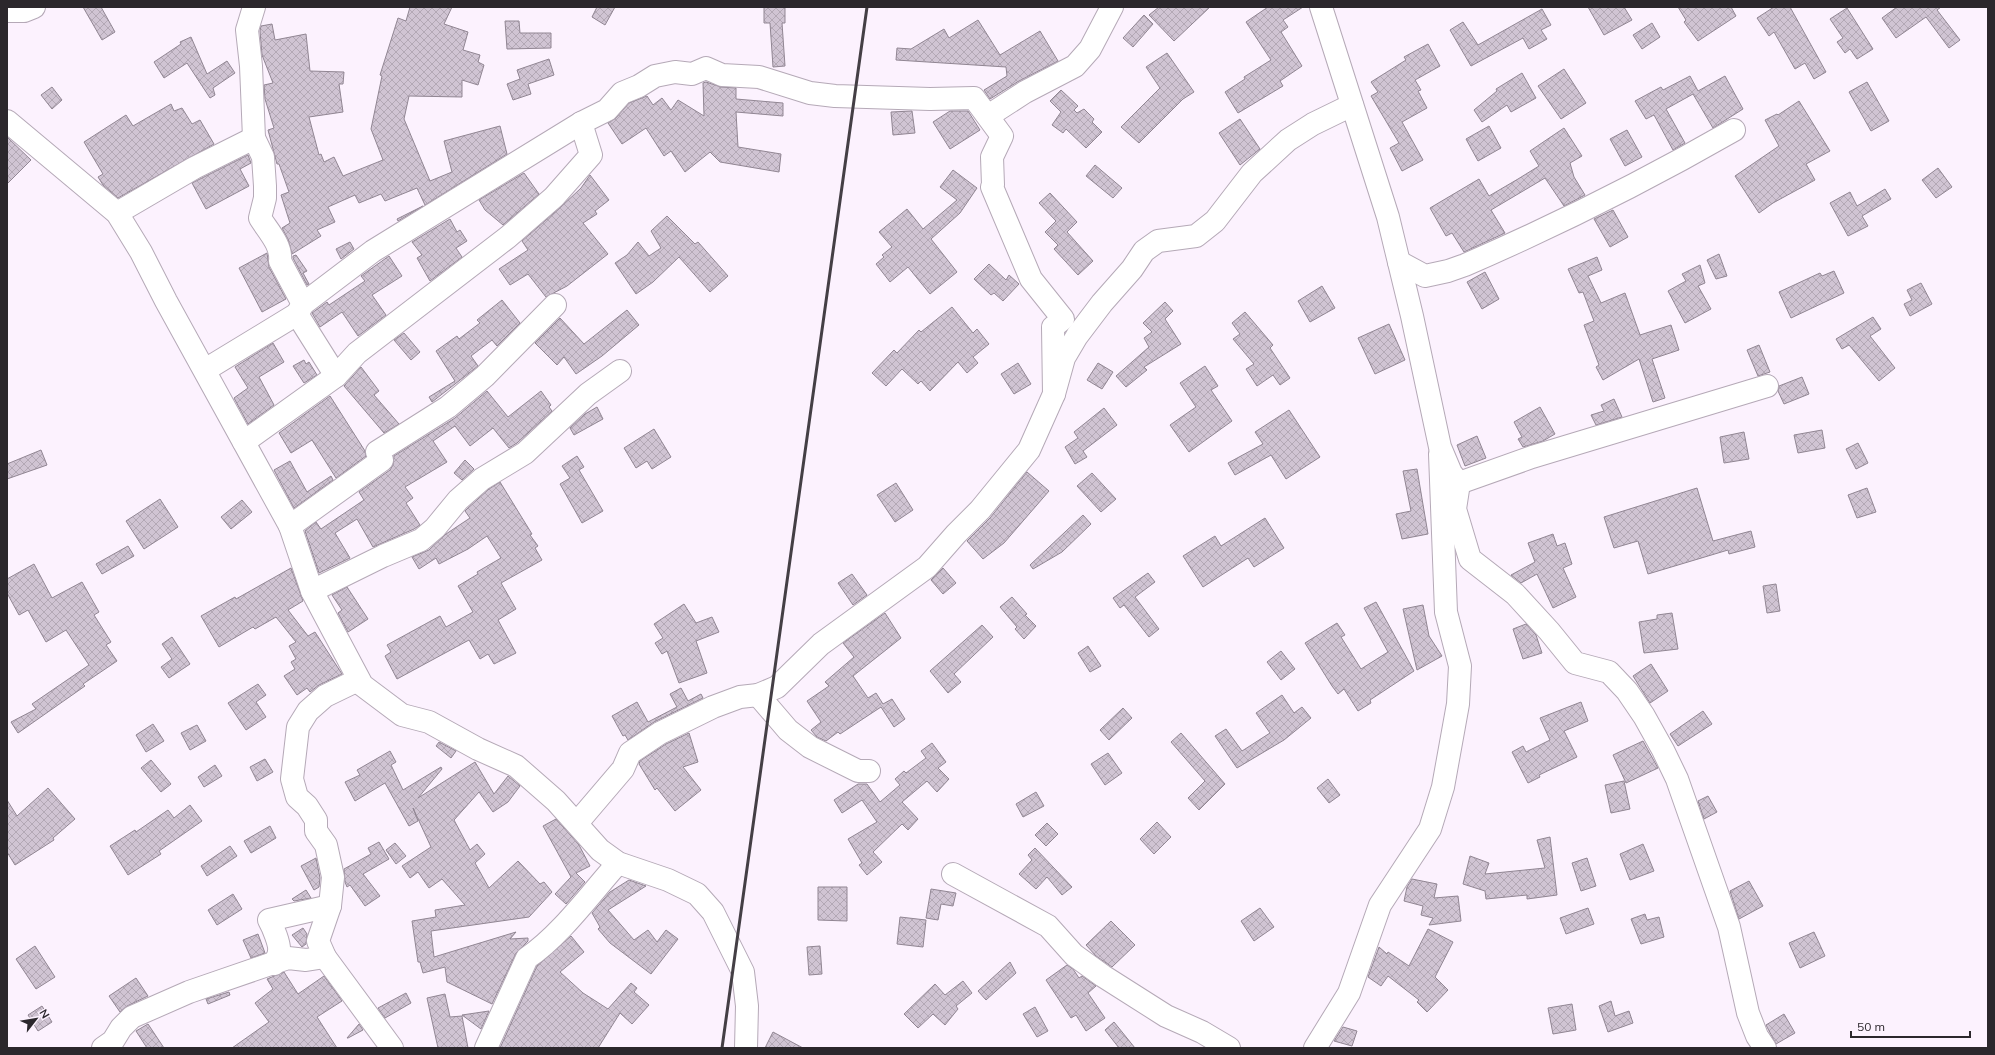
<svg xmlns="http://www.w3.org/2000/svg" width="1995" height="1055" font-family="Mulish,sans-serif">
	<defs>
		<pattern id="building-cross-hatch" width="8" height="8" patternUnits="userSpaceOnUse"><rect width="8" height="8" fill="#d0c4d3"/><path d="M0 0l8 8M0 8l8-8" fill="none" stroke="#b3a8b5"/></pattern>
	</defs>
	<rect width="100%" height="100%" fill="#fcf2fe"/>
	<g fill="url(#building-cross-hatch)" stroke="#918693">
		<path d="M83 7H101L115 32 102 40Z"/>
		<path d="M410 7H452L444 24 468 32 463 50 480 55 478 62 484 65 478 85 462 80V97L409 96 404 119 430 181 452 172 444 141 500 126 507 154 425 205 417 188 385 201 381 194 359 203 355 195 328 207 335 222 317 230 321 236 292 254 288 239 282 228 290 223 281 195 289 192 279 164H277L268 130 274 128 265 99 264 85 273 83 262 55 260 31 261 26 272 24 275 40 306 34 310 71 344 72 343 84H339L343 112 309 117 319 155 321 154 324 162 334 157 343 176 383 160 371 129 382 76 380 75 398 18 406 21Z"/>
		<path d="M597 7H615L605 25 592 17Z"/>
		<path d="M764 7H785V23H782L785 66 773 67 770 23H764Z"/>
		<path d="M1159 7H1210L1174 41 1149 15Z"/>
		<path d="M1268 7H1303L1283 20 1288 27 1281 32 1302 66 1280 81 1283 86 1238 113 1225 92 1245 79 1244 77 1271 60 1246 22Z"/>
		<path d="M1588 7H1624L1632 20 1604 35Z"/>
		<path d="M1678 7H1731L1736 16 1698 41 1684 22 1686 20Z"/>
		<path d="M1774 7H1790L1826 72 1814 79 1805 63 1795 69 1774 32 1769 36 1757 18Z"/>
		<path d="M1897 7H1941L1937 10 1960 40 1949 48 1926 17 1896 38 1882 18Z"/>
		<path d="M1847 8 1873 49 1857 59 1850 49 1845 53 1837 42 1843 38 1830 19Z"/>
		<path d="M1542 9 1551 25 1541 30 1547 39 1529 49 1523 38 1471 66 1450 30 1463 22 1478 45Z"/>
		<path d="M1144 15 1153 24 1133 47 1123 38Z"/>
		<path d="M978 20 1000 55 1040 31 1058 61 1019 81 990 99 984 90 1007 76 1006 67 896 60 897 48 911 49 944 29 949 38Z"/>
		<path d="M505 21H519L520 33H551V48L507 49Z"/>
		<path d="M1652 23 1660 37 1642 49 1633 35Z"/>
		<path d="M191 37 207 74 227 61 235 73 213 88 215 95 210 98 187 63 164 78 154 62 181 44 180 42Z"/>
		<path d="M1428 44 1440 66 1415 80 1421 90 1418 91 1427 108 1402 122 1423 160 1402 171 1390 148 1399 143 1371 96 1378 92 1371 82 1406 60 1404 57Z"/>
		<path d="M1167 53 1194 92 1183 99 1139 143 1121 127 1160 88 1146 67Z"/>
		<path d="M549 59 554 75 528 84 531 94 513 100 507 84 520 79 517 70Z"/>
		<path d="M1564 69 1586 103 1561 119 1538 86Z"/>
		<path d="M1522 73 1536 98 1511 112 1507 105 1482 122 1474 110 1497 91 1496 89Z"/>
		<path d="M1690 76 1698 91 1725 76 1743 109 1713 128 1693 94 1666 109 1685 143 1673 150 1654 115 1646 119 1635 101 1661 87 1663 90Z"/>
		<path d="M706 82 721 87 736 88V99L783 103V116L736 112 738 147 781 154 779 172 720 162 710 152 685 172 671 151 664 156 646 128 622 144 608 123 616 118 629 103 647 96 653 105 662 98 671 110 678 100 704 116 703 83Z"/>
		<path d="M1867 82 1889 121 1871 131 1849 92Z"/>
		<path d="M52 87 62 100 52 109 41 95Z"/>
		<path d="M1061 90 1078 106 1074 110 1077 113 1084 109 1094 119 1092 122 1102 132 1086 148 1066 129 1063 133 1052 125 1061 112 1050 101Z"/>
		<path d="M1799 101 1830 151 1806 164 1815 180 1773 203 1759 213 1735 176 1779 146 1765 120 1777 114 1778 115Z"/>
		<path d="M171 104 174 111 182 108 192 124 200 120 214 144 118 198 103 185 98 177 103 174 84 142 126 115 133 126Z"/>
		<path d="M912 111 915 133 893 135 891 112Z"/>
		<path d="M950 111H968L980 130 950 149 933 122Z"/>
		<path d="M1240 119 1260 149 1240 165 1219 133Z"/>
		<path d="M1489 126 1501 148 1478 161 1466 139Z"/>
		<path d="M1564 128 1582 156 1570 163 1574 177 1585 195 1564 206 1545 178 1491 210 1505 233 1464 252 1452 233 1446 236 1430 208 1479 179 1489 196 1518 179 1539 166 1530 151Z"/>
		<path d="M1627 130 1642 157 1625 166 1610 139Z"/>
		<path d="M7 137 31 160 7 184Z"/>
		<path d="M248 155 251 163 240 169 249 186 206 209 192 183Z"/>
		<path d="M1095 165 1122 188 1113 198 1086 176Z"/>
		<path d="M1938 168 1952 187 1936 198 1922 180Z"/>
		<path d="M953 170 977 188 960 213 931 239 957 272 930 294 908 267 890 282 876 264 884 257 882 255 892 247 879 232 907 209 923 229 957 200 940 187Z"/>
		<path d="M524 173 539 194 503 225 485 210 479 200Z"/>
		<path d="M590 175 609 200 595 211 597 214 583 223 608 254 567 286 546 297 528 274 510 285 499 269 528 250 522 241 562 206 581 188Z"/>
		<path d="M1885 189 1891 199 1862 216 1868 226 1848 236 1830 203 1850 192 1857 206Z"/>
		<path d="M1050 193 1077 222 1067 232 1093 261 1078 275 1054 249 1058 245 1045 232 1056 221 1039 203Z"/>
		<path d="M423 206 398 221 397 219Z"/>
		<path d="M1613 210 1628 237 1610 247 1594 219Z"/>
		<path d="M667 216 695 244 698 242 728 276 710 292 679 257 653 282 636 294 615 263 627 255 638 242 649 256 661 248 651 231Z"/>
		<path d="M450 219 457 232 460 230 467 241 456 248 462 257 430 281 417 258 422 255 412 242Z"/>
		<path d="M350 242 354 249 341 259 336 249Z"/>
		<path d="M267 253 269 267 286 299 262 312 239 268Z"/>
		<path d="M1719 254 1727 276 1716 279 1707 260Z"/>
		<path d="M296 255 307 271 303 273 309 284 307 285 293 258V256Z"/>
		<path d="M389 256 402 276 372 295 386 315 358 336 342 312 320 327 312 313 327 302 329 305 365 281 361 276Z"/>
		<path d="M1597 257 1602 270 1588 276 1601 303 1625 293 1640 335 1671 325 1679 350 1652 359 1665 398 1653 402 1639 359 1603 380 1596 367 1599 365 1584 325 1594 321 1583 292 1579 293 1568 269Z"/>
		<path d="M989 264 1006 280 1009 275 1019 284 1003 301 994 293 991 295 974 279Z"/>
		<path d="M1700 265 1705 283 1698 286 1711 309 1685 323 1668 291 1686 281 1682 274Z"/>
		<path d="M1834 271 1844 293 1791 318 1779 292 1820 273 1822 276Z"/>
		<path d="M1485 272 1499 299 1482 309 1467 282Z"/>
		<path d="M1921 283 1932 304 1910 316 1904 304 1912 300 1907 290Z"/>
		<path d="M1322 286 1335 308 1310 322 1298 301Z"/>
		<path d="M502 300 520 323 497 346 492 340 471 356 478 366 432 402 429 397 455 381 436 351 457 336 459 339 480 323 477 320Z"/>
		<path d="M1165 302 1173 311 1165 319 1181 344 1144 367 1147 370 1126 387 1116 376 1149 347 1144 338 1152 332 1143 323Z"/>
		<path d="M952 307 973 333 977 329 989 344 973 357 978 363 967 373 958 362 930 391 921 381 918 384 902 369 886 386 872 373 894 350 897 353 919 330 921 332Z"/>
		<path d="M627 310 639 325 602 356 576 374 564 357 557 365 535 343 560 318 584 344Z"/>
		<path d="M1245 312 1273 345 1270 348 1290 378 1280 385 1273 375 1257 386 1246 369 1254 364 1233 339 1240 334 1232 323Z"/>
		<path d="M1873 317 1881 329 1870 336 1895 368 1879 381 1849 345 1842 349 1836 339Z"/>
		<path d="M1389 324 1405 360 1375 374 1358 338Z"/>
		<path d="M404 333 420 352 411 360 394 340Z"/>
		<path d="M273 343 284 362 259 377 274 405 248 424 234 398 248 388 235 367Z"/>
		<path d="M1759 345 1770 372 1758 376 1747 350Z"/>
		<path d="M304 360 306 364 309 362 317 375 304 383 293 366Z"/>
		<path d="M1018 363 1031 384 1014 394 1001 374Z"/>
		<path d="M1098 363 1113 372 1102 389 1087 380Z"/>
		<path d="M1205 366 1218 386 1211 390 1232 421 1189 452 1170 425 1196 407 1180 383Z"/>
		<path d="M361 367 379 391 374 395 399 424 384 433 344 386Z"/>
		<path d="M1802 377 1809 394 1784 404 1778 391 1779 386Z"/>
		<path d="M487 391 508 417 541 391 551 405 549 407 552 411 517 443 509 448 493 428 470 446 455 426 433 441 447 462 405 487 413 498 406 503 420 525 414 529 373 547 357 519 335 533 350 558 319 573 305 531 316 522 321 529 364 500 359 492 390 470 393 465 394 456 455 418Z"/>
		<path d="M330 396 365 451 366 456 336 478 312 440 291 453 279 433Z"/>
		<path d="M1614 399 1622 417 1596 425 1591 415 1604 411 1601 405Z"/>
		<path d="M597 407 603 419 574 435 570 428 585 414Z"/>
		<path d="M1540 407 1555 434 1543 441 1523 447 1518 439 1522 437 1514 422Z"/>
		<path d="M1104 408 1117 425 1083 451 1087 457 1075 464 1065 447 1078 438 1074 432Z"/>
		<path d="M1289 410 1320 457 1286 479 1271 455 1235 475 1228 463 1263 444 1255 432Z"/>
		<path d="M654 429 671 457 652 469 647 461 636 468 624 448Z"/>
		<path d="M1822 430 1825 448 1798 453 1794 435Z"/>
		<path d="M1744 432 1749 459 1724 463 1720 437Z"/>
		<path d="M1477 436 1486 458 1465 466 1457 445Z"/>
		<path d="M1858 443 1868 463 1856 469 1846 449Z"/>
		<path d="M41 450 47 465 7 479V464Z"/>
		<path d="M577 456 584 467 579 470 603 511 582 523 560 484 570 478 562 466Z"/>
		<path d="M465 460 474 469 462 480 454 473Z"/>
		<path d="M290 461 307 492 331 476 333 480 294 508 274 470Z"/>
		<path d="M1417 469 1428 534 1402 539 1396 514 1411 511 1403 471Z"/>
		<path d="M1027 472 1049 491 1004 543 983 559 967 541 990 518Z"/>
		<path d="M1092 473 1116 499 1101 512 1077 486Z"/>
		<path d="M500 482 532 534 530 535 538 546 535 548 542 560 501 583 516 609 498 620 516 653 494 664 488 654 480 659 469 640 397 679 385 656 391 652 387 645 440 616 446 627 473 612 458 586 478 574 477 572 501 558 487 536 468 549 439 564 436 558 419 569 412 557 429 550 446 534 470 518 465 511 467 509 489 489Z"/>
		<path d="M896 483 913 510 895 522 877 495Z"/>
		<path d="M1697 488 1713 541 1751 531 1755 547 1729 554 1728 550 1648 574 1638 541 1614 548 1604 517Z"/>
		<path d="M1867 488 1876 512 1857 518 1848 495Z"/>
		<path d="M160 499 178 527 144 549 126 521Z"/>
		<path d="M242 500 252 512 231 529 221 517Z"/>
		<path d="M1083 515 1091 524 1062 552 1033 569 1030 565Z"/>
		<path d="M1265 518 1284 548 1254 567 1248 558 1203 587 1183 556 1215 536 1221 546Z"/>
		<path d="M1553 534 1557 546 1565 543 1572 564 1563 568 1576 597 1553 608 1537 574 1521 583 1511 575 1535 562 1528 543Z"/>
		<path d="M128 546 134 556 102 574 96 564Z"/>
		<path d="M34 564 52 598 82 582 99 612 94 615 111 642 106 645 117 661 83 684 85 686 18 733 11 722 36 709 32 704 89 665 66 630 46 642 28 610 19 615 7 593V579Z"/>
		<path d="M291 568 303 601 288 610 308 636 315 632 342 674 319 685 310 692 307 688 297 695 284 676 295 669 291 662 296 659 289 646 296 642 276 617 255 629 253 627 219 647 201 616 235 597 236 599Z"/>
		<path d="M943 568 956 583 943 594 931 580Z"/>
		<path d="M1148 573 1155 582 1135 597 1159 629 1149 637 1124 605 1120 608 1113 598Z"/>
		<path d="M852 574 867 595 853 605 838 583Z"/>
		<path d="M1776 584 1780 611 1767 613 1763 586Z"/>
		<path d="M347 587 368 619 348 632 338 613 342 610 332 595Z"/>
		<path d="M1012 597 1027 614 1025 615 1036 626 1024 639 1015 629 1017 627 1000 607Z"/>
		<path d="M1376 602 1414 671 1370 700 1371 703 1358 711 1344 689 1338 694 1332 686 1305 643 1337 623 1345 635 1341 637 1361 669 1388 652 1364 608Z"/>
		<path d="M684 604 696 623 712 617 719 632 696 641 707 673 679 683 667 651 662 654 655 643 663 638 654 624Z"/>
		<path d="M1423 605 1429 636 1442 656 1417 670 1403 609Z"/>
		<path d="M885 613 901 638 853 676 868 698 876 693 883 704 892 699 905 719 894 727 881 707 840 734 838 732 826 741 817 737 811 730 821 722 807 701 829 686 825 682 854 657 843 643Z"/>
		<path d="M1672 613 1678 649 1644 653 1639 622 1657 619V615Z"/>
		<path d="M1526 624 1536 635 1542 653 1523 659 1513 629Z"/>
		<path d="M982 625 993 637 954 674 961 682 948 693 930 671Z"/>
		<path d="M172 637 190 664 169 678 161 667 172 659 162 644Z"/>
		<path d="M1088 646 1101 666 1090 672 1078 653Z"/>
		<path d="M1281 651 1295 669 1281 680 1267 662Z"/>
		<path d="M1651 664 1668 691 1650 703 1633 676Z"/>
		<path d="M258 684 266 695 256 702 266 717 246 730 228 703Z"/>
		<path d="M681 688 688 701 701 694 703 698 654 722 628 740 625 735 623 736 612 716 637 702 648 722 677 707 670 694Z"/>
		<path d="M1282 695 1294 713 1302 707 1311 718 1284 740 1237 768 1215 736 1226 729 1242 751 1270 733 1256 713Z"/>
		<path d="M1581 702 1588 721 1564 731 1577 757 1539 775 1540 777 1528 783 1512 752 1523 746 1526 752 1550 740 1540 718Z"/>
		<path d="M1123 708 1132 718 1109 740 1100 730Z"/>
		<path d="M1703 711 1712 724 1678 746 1670 734Z"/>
		<path d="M153 724 164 741 146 752 136 735Z"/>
		<path d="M197 725 206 741 190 750 181 733Z"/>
		<path d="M689 733 698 762 683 767 701 790 675 811 657 788 655 790 639 764 640 761 666 744Z"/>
		<path d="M1181 733 1225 784 1199 810 1188 798 1205 781 1171 742Z"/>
		<path d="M1643 741 1658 768 1626 783 1613 755Z"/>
		<path d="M439 742 456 751 451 758 436 746Z"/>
		<path d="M932 743 946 762 938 768 949 779 937 792 927 781 902 802 918 819 908 830 902 824 873 852 882 862 867 875 859 865 862 863 848 839 877 822 862 800 842 813 834 800 858 784H867L880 802 900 785 895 779 904 771 906 773 926 758 921 751Z"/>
		<path d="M390 751 396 762 391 765 403 790 441 767 442 769 418 798 475 762 494 794 508 776 520 786 508 802 493 812 479 792 454 820 470 850 477 844 485 854 475 863 489 888 518 861 540 884 544 882 552 892 529 917 431 931 434 957 516 932 510 939 528 938V941L516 953 492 1004 447 982 445 967 423 973 420 962H418L412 921 436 917 435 910 465 905 442 879 429 888 418 872 410 878 402 866 431 847 413 808 418 821 409 826 385 783 355 801 345 782 360 775 357 770Z"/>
		<path d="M1108 753 1122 773 1105 785 1091 764Z"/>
		<path d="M265 759 273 772 257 781 250 767Z"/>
		<path d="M151 760 171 784 161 792 141 768Z"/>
		<path d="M215 765 222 776 204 787 198 777Z"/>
		<path d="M1328 779 1340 795 1329 803 1317 788Z"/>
		<path d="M1624 781 1630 809 1611 813 1605 785Z"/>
		<path d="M48 788 75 819 53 838 54 840 15 865 7 852V800L17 816Z"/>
		<path d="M1036 792 1044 806 1023 817 1016 804Z"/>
		<path d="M1708 796 1717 812 1704 819 1698 801Z"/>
		<path d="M190 805 202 821 159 851 161 854 128 875 110 846 135 830 136 832 168 810 174 818Z"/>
		<path d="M556 819 579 845 590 866 576 873 585 882 566 904 555 894 571 877 543 826Z"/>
		<path d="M1157 822 1171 837 1154 854 1140 839Z"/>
		<path d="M1047 823 1058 834 1046 846 1035 835Z"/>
		<path d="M270 826 276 838 251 853 244 841Z"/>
		<path d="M1550 837 1557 895 1527 899V895L1486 899 1485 891 1463 884 1470 856 1489 863 1485 874 1545 868 1537 840Z"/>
		<path d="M379 842 389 859 363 874 380 896 365 906 350 885 347 887 345 882 344 869 371 854 368 848Z"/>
		<path d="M395 843 406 856 396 864 386 850Z"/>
		<path d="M1643 844 1654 871 1630 880 1620 854Z"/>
		<path d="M230 846 237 856 207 876 201 866Z"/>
		<path d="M1035 848 1072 887 1062 895 1047 877 1036 889 1019 874 1032 860 1028 855Z"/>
		<path d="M316 858 320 878 319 887 314 890 301 866Z"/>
		<path d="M1587 858 1596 886 1581 891 1572 863Z"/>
		<path d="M1412 879 1437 884 1434 898 1458 896 1461 921 1429 925 1433 918 1421 915 1423 906 1404 901 1407 887Z"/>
		<path d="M629 880 646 886 608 910 634 940 648 930 657 942 666 930 678 939 651 974 610 943 598 929 600 927 592 913 610 892Z"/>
		<path d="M1749 881 1763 906 1739 919 1730 891Z"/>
		<path d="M818 887H847V921L818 920Z"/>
		<path d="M931 889 956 893 953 906 941 904 938 920 926 918Z"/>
		<path d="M306 890 311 898 294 901 292 899Z"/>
		<path d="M233 894 242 909 217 925 208 910Z"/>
		<path d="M1260 908 1274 927 1254 941 1241 921Z"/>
		<path d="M1588 908 1594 924 1566 934 1560 918Z"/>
		<path d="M1645 914 1647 920 1659 917 1664 937 1641 944 1631 919Z"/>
		<path d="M900 917 926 920 923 947 897 944Z"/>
		<path d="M1111 921 1135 945 1112 967 1096 956 1086 945Z"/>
		<path d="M303 928 307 934 306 944 302 947 292 935Z"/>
		<path d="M1428 929 1453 942 1435 977 1448 990 1427 1012 1417 1002 1419 1000 1388 976 1381 986 1368 977 1379 947 1387 954 1388 952 1409 966Z"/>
		<path d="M1814 932 1825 956 1800 968 1789 943Z"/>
		<path d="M258 934 265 953 251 958 243 940Z"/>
		<path d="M571 936 584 952 560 972 583 993 608 1009 631 983 637 988 634 992 649 1005 632 1024 620 1013 598 1048H500L537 966Z"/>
		<path d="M35 946 55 977 36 989 16 959Z"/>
		<path d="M820 946 822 974 809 975 807 947Z"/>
		<path d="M1010 962 1016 973 986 1000 978 991Z"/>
		<path d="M1067 965 1073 969 1079 978 1082 976 1096 986 1088 993 1105 1018 1086 1031 1076 1015 1071 1018 1046 980Z"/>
		<path d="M284 972 298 994 324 976 342 1001 317 1017 337 1048H232L269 1022 255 1003 273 989 267 979Z"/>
		<path d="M136 978 148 996 127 1006 120 1012 109 996Z"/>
		<path d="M963 981 972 993 956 1006 958 1009 945 1025 933 1014 918 1028 904 1014 935 984 945 995Z"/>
		<path d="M229 992 230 995 208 1004 206 999Z"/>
		<path d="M406 993 411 1003 385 1018 378 1008Z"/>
		<path d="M445 994 450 1017 462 1016 468 1048H438L427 998Z"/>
		<path d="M1611 1001 1615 1016 1629 1011 1633 1023 1608 1032 1599 1006Z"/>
		<path d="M1572 1004 1576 1030 1553 1034 1548 1008Z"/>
		<path d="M42 1006 52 1022 38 1031 28 1015Z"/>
		<path d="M1035 1007 1048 1031 1037 1037 1023 1014Z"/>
		<path d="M489 1011 481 1029 462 1015Z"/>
		<path d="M1784 1014 1795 1033 1776 1044 1766 1025Z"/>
		<path d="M1114 1022 1135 1048H1119L1105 1030Z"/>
		<path d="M148 1024 164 1048H147L136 1031Z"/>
		<path d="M359 1024 363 1030 348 1038H347Z"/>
		<path d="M1343 1027 1357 1031 1352 1046 1334 1041Z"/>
		<path d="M773 1032 803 1048H765Z"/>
	</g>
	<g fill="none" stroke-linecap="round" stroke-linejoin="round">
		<g stroke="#b5a9b7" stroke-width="24">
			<g id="minor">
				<path d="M254 7 247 30 251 66 254 138 263 157 265 186V198L260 218C268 231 282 245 280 261L303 304"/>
				<path d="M1321 7 1388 217 1412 316 1440 447 1451 473 1459 483 1455 509 1470 559 1515 594 1549 631 1575 663 1609 672 1627 691 1644 716 1663 750 1677 779 1729 927 1748 1013 1757 1036 1765 1048"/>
				<path d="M7 11H24L34 7"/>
				<path d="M988 116 1025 92 1075 66 1090 49 1112 7"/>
				<path d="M7 121 117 213 141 252 166 301 290 526 312 591 362 685 402 715 429 722 478 749 516 766 556 801 600 850 618 863 668 880 697 894 713 912 743 972 747 1006 746 1048"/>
				<path d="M117 213 194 168 254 138"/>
				<path d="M1399 262 1425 276 1448 271 1465 265C1557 225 1647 180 1734 130"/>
				<path d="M297 314 336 376"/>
				<path d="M205 370 297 314 303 304 373 251 581 123 607 110 622 93 639 86 655 76 675 72 692 74 706 68 722 75 759 77 810 93 835 96 930 99 974 98 1002 136 992 157 993 185 992 187 1031 279 1063 319 1053 327 1054 394"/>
				<path d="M244 442 336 376 357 353 508 237 554 197 591 155 581 123"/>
				<path d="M1459 483 1532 457 1767 386"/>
				<path d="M290 526 382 460 377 452 448 407 485 376 555 305"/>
				<path d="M312 591 383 556 421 540 435 528 458 500 482 479 525 453 588 394 620 371"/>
				<path d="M358 680 325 696 308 711 298 727 292 779 297 797 307 806 316 820V831L326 845 333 877 330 906 318 941 325 957 392 1048"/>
				<path d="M758 695 788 730 810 747 858 771H869"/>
				<path d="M577 823 623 769 630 753 660 733 713 707 740 697 758 695 777 687 821 644 927 567 956 534 980 510 1029 450 1054 394 1064 358 1077 336 1102 303 1132 269 1144 251 1158 241 1196 236 1215 221 1252 173 1288 140 1313 124 1352 105"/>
				<path d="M953 874 1048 926 1074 955 1103 976 1166 1016 1202 1032 1229 1048"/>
				<path d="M274 964C276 960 279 955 279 951 280 944 273 927 269 920L330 906"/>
				<path d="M103 1048 113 1041 121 1028 132 1017 189 992 288 958 306 960 325 957"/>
				<path d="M486 1048 527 958C561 935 591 893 618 863"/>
				<path d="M1315 1048 1349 993 1380 905 1430 829 1443 787 1458 704 1460 666 1446 612 1440 454"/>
			</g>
		</g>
		<use href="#minor" stroke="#fff" stroke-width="22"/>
		<path stroke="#443f45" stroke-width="3" d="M722 1048 867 7"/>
	</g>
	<rect width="1995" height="1055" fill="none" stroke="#2b272c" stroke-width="16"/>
	<g transform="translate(36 1019) rotate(59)" stroke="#fcf2fe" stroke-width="3" paint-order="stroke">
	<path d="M0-3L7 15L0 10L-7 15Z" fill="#2b272c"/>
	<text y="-6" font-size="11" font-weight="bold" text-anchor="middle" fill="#2b272c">N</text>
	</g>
	<path d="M1851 1031v6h119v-6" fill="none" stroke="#2b272c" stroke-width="2"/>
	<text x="1857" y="1031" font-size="12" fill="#2b272c" stroke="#fcf2fe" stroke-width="3" paint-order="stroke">50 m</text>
</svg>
